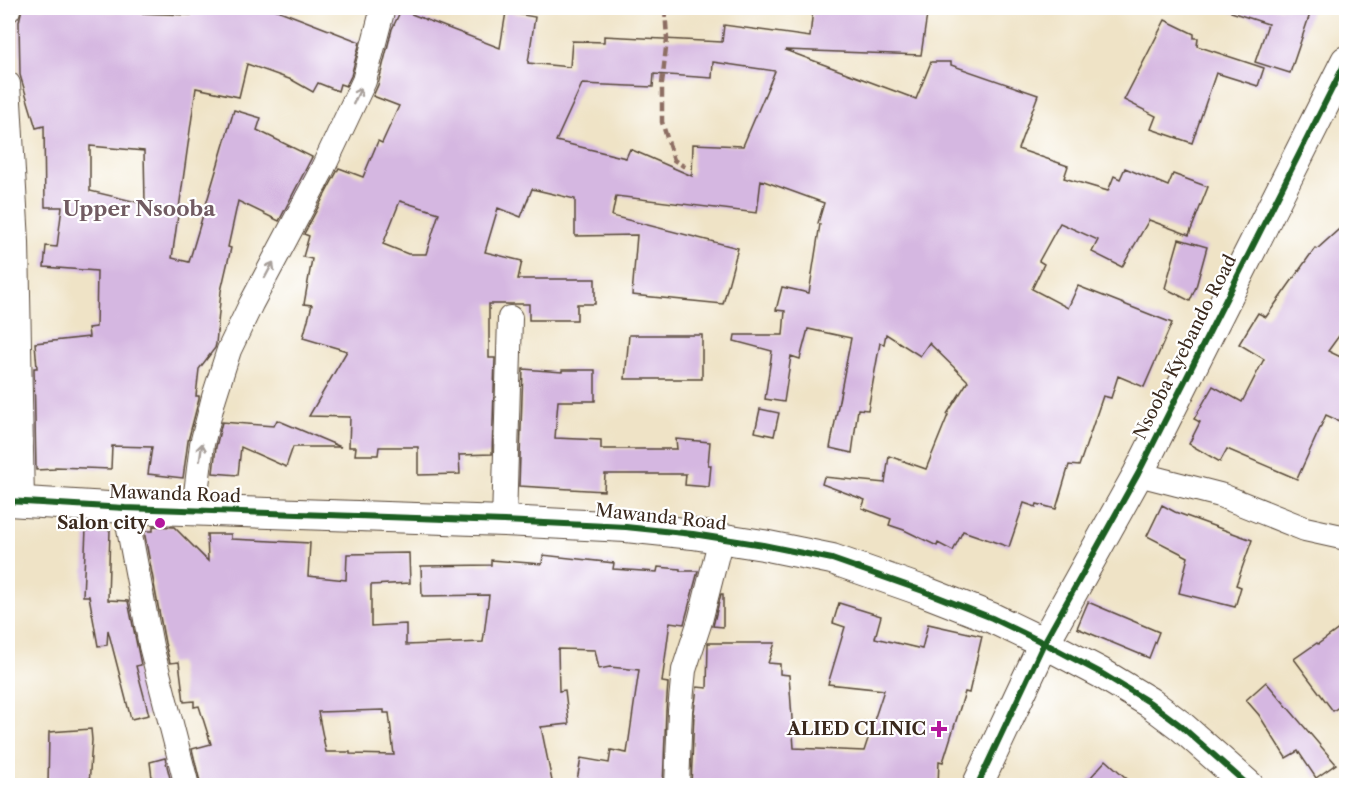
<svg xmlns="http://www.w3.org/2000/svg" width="1354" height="793" font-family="'Libre Caslon Text',serif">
	<rect width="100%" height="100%" fill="#fff"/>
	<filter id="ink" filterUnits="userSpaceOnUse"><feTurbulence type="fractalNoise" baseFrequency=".0167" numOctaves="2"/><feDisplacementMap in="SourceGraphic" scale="12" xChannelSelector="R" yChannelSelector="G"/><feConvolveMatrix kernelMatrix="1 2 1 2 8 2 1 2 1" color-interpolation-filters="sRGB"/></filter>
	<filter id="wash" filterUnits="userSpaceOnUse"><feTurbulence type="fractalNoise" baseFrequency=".008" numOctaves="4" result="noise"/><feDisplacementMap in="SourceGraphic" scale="24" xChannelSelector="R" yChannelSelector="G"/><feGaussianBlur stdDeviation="1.35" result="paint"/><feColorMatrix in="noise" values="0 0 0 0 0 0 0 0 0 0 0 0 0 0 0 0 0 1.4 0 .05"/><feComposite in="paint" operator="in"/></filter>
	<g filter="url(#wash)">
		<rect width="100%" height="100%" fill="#efe3c6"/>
		<g id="blocks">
			<g fill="#d5b7e1" fill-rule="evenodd">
				<path d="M22 8H88L109 12 191 15 192 8H272L360 42 351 76 346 86 340 84 338 91 318 83 313 92 292 80 247 64 239 97 196 88 172 258 189 262 234 110 261 118 257 130 312 157 279 221 238 201 228 247 231 248 221 291 216 344 215 348 199 369 196 396H199V399L188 441 183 478 148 474 152 447 112 446 111 469 55 467V469L36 470 34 368H37L35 343 89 337 88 328 96 327 97 271 44 267 46 246 57 247 62 207H45L44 126 36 128 20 75 19 22ZM90 146 144 151 145 204 90 191Z"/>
				<path d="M813 8H928L921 55 785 50 916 99 931 62H951V65L1038 95 1018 149 1068 166 1064 178 1108 191 1114 176 1120 179 1125 168 1168 186 1173 174 1208 187 1189 235 1149 220 1122 267 1092 252 1098 240 1060 223 1039 261 1044 264 1032 289 1068 308 1078 286 1172 323 1144 387 1118 376 1111 398 1103 396 1079 466 1069 465 1056 509 1037 504 1036 507 1024 503 1009 547 963 531 953 551 938 543 937 546 904 530 889 525 891 519 862 508 865 500 822 484 824 477 885 483 889 456 926 469 948 415 947 414 968 381 929 343 920 356 886 334 884 344 880 343 868 410 858 409 852 453 830 448 851 338 808 329 800 359 791 356 784 402 765 399 772 351 734 341 735 335H783L785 311 776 310 782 287 809 293 820 224 818 223 824 203 761 180 757 213 616 196 612 216 738 248 723 304 632 295 637 235 575 236V199L532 189 521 217 498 208 485 252 522 261 518 279H595V304H577V320H529V304H489V358H495L492 454 459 455 460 474 418 475V447H379L378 455H355L356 447H349L350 417 309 416 347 351 303 338 312 305 304 304 312 259 303 257 309 236 304 234 339 168 363 177 378 141 382 143 399 106 373 96 378 85 392 29 401 10 500 48 506 12 535 17 528 63 570 67 572 41 604 42V36L722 42 724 25 810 37ZM713 62 775 71 743 146 693 144 692 176 630 149 626 158 556 141 582 84 653 87 654 74 712 78ZM400 201 439 213 426 254H408L383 244Z"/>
				<path d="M1232 8H1312L1290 73 1255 62 1268 24 1231 12Z"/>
				<path d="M1165 20 1194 34V38H1198L1197 46 1264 68 1258 86 1216 73 1192 143 1151 129 1156 116 1124 100Z"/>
				<path d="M1347 222V325L1328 351 1347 360V406L1339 421 1326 415 1297 479 1227 449 1220 462 1189 444 1200 422 1194 419 1213 386 1242 402 1264 359 1239 344 1258 313 1266 317 1315 248 1317 249Z"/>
				<path d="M1179 239 1207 247 1196 287 1190 301 1165 288Z"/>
				<path d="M629 335H702V379H625Z"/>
				<path d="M523 369 562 372V370H595V401H558L555 438 601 440V449H677L676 439 710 442 708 465H711L709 487 685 485 686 474H605L604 491 519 486Z"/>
				<path d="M760 409 779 413 774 436 755 432Z"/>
				<path d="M277 420 341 447H293L286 467 241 447 238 475 213 473 216 447 222 422 274 426Z"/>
				<path d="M1162 505 1175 512 1252 540 1236 585 1241 587 1235 607 1179 593 1188 557 1147 536Z"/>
				<path d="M153 526 174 527 208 561 207 534H231V539L310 543 308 576 346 580 347 554 409 553 410 583 371 585V626L406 624V645L483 642 489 595 422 596 421 566 491 565V560L542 564 543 555 614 563 613 569 657 572 658 567 680 569V571H698L684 624 670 622 662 682 668 683 666 710 663 786H576L581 758 609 763 611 750 627 753 639 670 610 667 599 669 595 650 558 649 559 691 565 690 569 724 541 727 553 786H201L192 749 211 744 199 706 194 707V701L184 702 179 662 170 663 165 643 144 531H153ZM384 710V713H389L394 755 350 754V752H326L318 712Z"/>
				<path d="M86 529 110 530 108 600 128 601 141 665 136 666 149 715 131 719 108 630 107 645 98 646 89 596H83Z"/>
				<path d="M721 594H723V627L713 626Z"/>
				<path d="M1088 602 1159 632 1149 658 1077 628Z"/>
				<path d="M839 603 881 616 875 638 922 649 928 624 982 636 969 693 965 692 943 762 939 761 938 786H691L694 712 697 687 707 688 708 643H775L768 663 780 664V674L789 675 794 748 864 751 884 690 828 684 845 627 833 623Z"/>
				<path d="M1347 623V701L1333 711 1294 659 1317 643 1318 644Z"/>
				<path d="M1266 682 1336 764 1316 778 1298 751 1286 758 1259 715 1246 700Z"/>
				<path d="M91 729 92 740 89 786H48L49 732Z"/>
				<path d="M165 758 172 786H153L150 762Z"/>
				<path d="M1106 760 1135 786H1083Z"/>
			</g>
		</g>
	</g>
	<g filter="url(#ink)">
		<use href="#blocks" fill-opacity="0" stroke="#564637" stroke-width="1.5"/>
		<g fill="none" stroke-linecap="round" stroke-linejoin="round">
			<g stroke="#564637" stroke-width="26">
				<g id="minor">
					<path d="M8 10V8"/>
					<path d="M8 84 17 242 22 502"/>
					<path d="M1138 474 1220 495 1305 529 1346 538"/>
					<path d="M125 508 151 646 187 786"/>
					<path d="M194 510 202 444 214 397 229 350 251 304 321 172 364 81 383 8"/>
					<path d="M504 521 510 318"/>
					<path d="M677 786 680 711 684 670 700 621 721 538"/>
				</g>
			</g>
			<g stroke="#564637" stroke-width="32">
				<g id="tertiary">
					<path d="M8 501 125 508 504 521 626 527 693 534 763 545 832 559 923 591 992 618 1044 643 1101 673 1149 702 1181 726 1249 786"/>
					<path d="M977 786 1044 643 1138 474 1346 61"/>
				</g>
			</g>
			<use href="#minor" stroke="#fff" stroke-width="24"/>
			<use href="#tertiary" stroke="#fff" stroke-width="30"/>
			<path stroke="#8d6e63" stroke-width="4.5" stroke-dasharray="9 4.5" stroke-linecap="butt" d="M665 8 667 39 662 84V122L674 160 685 167"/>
			<g stroke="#fff" stroke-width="10">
				<g id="cycleway">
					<path d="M8 501 125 508 504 521 626 527 693 534 763 545 832 559 923 591 992 618 1044 643 1101 673 1149 702 1181 726 1249 786"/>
					<path d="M977 786 1044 643 1138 474 1346 61"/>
				</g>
			</g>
			<use href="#cycleway" stroke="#1b5e20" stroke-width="6"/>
		</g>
		<defs><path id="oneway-shaft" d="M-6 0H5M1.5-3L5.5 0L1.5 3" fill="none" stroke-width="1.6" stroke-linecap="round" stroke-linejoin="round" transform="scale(1.5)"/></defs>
		<g stroke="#a79f9a">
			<use href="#oneway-shaft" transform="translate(357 96) rotate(-65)"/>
			<use href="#oneway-shaft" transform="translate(269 270) rotate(-62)"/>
			<use href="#oneway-shaft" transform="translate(201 452) rotate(-82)"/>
		</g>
	</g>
	<g fill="#b5179e" stroke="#fff" stroke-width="2">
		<circle cx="160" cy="523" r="6"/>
		<path d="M936 720h6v6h6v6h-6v6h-6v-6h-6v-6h6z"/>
	</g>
	<g text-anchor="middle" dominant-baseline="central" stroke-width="4.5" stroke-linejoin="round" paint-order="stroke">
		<g font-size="18" fill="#3b2a1e" stroke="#fff">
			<text transform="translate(1185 347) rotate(-63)">Nsooba Kyebando Road</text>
			<text transform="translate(175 494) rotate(2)">Mawanda Road</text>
			<text transform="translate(661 517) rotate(6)">Mawanda Road</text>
		</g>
		<g font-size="18" font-weight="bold" fill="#3b2a1e" stroke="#fff" text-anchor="end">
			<text x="148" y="523">Salon city</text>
			<text x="926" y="729">ALIED CLINIC</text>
		</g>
		<g font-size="21" font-weight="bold" fill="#715b62" stroke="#fff">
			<text x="139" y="208">Upper Nsooba</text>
		</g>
	</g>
	<rect width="1354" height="793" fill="none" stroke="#fff" stroke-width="30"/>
</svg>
